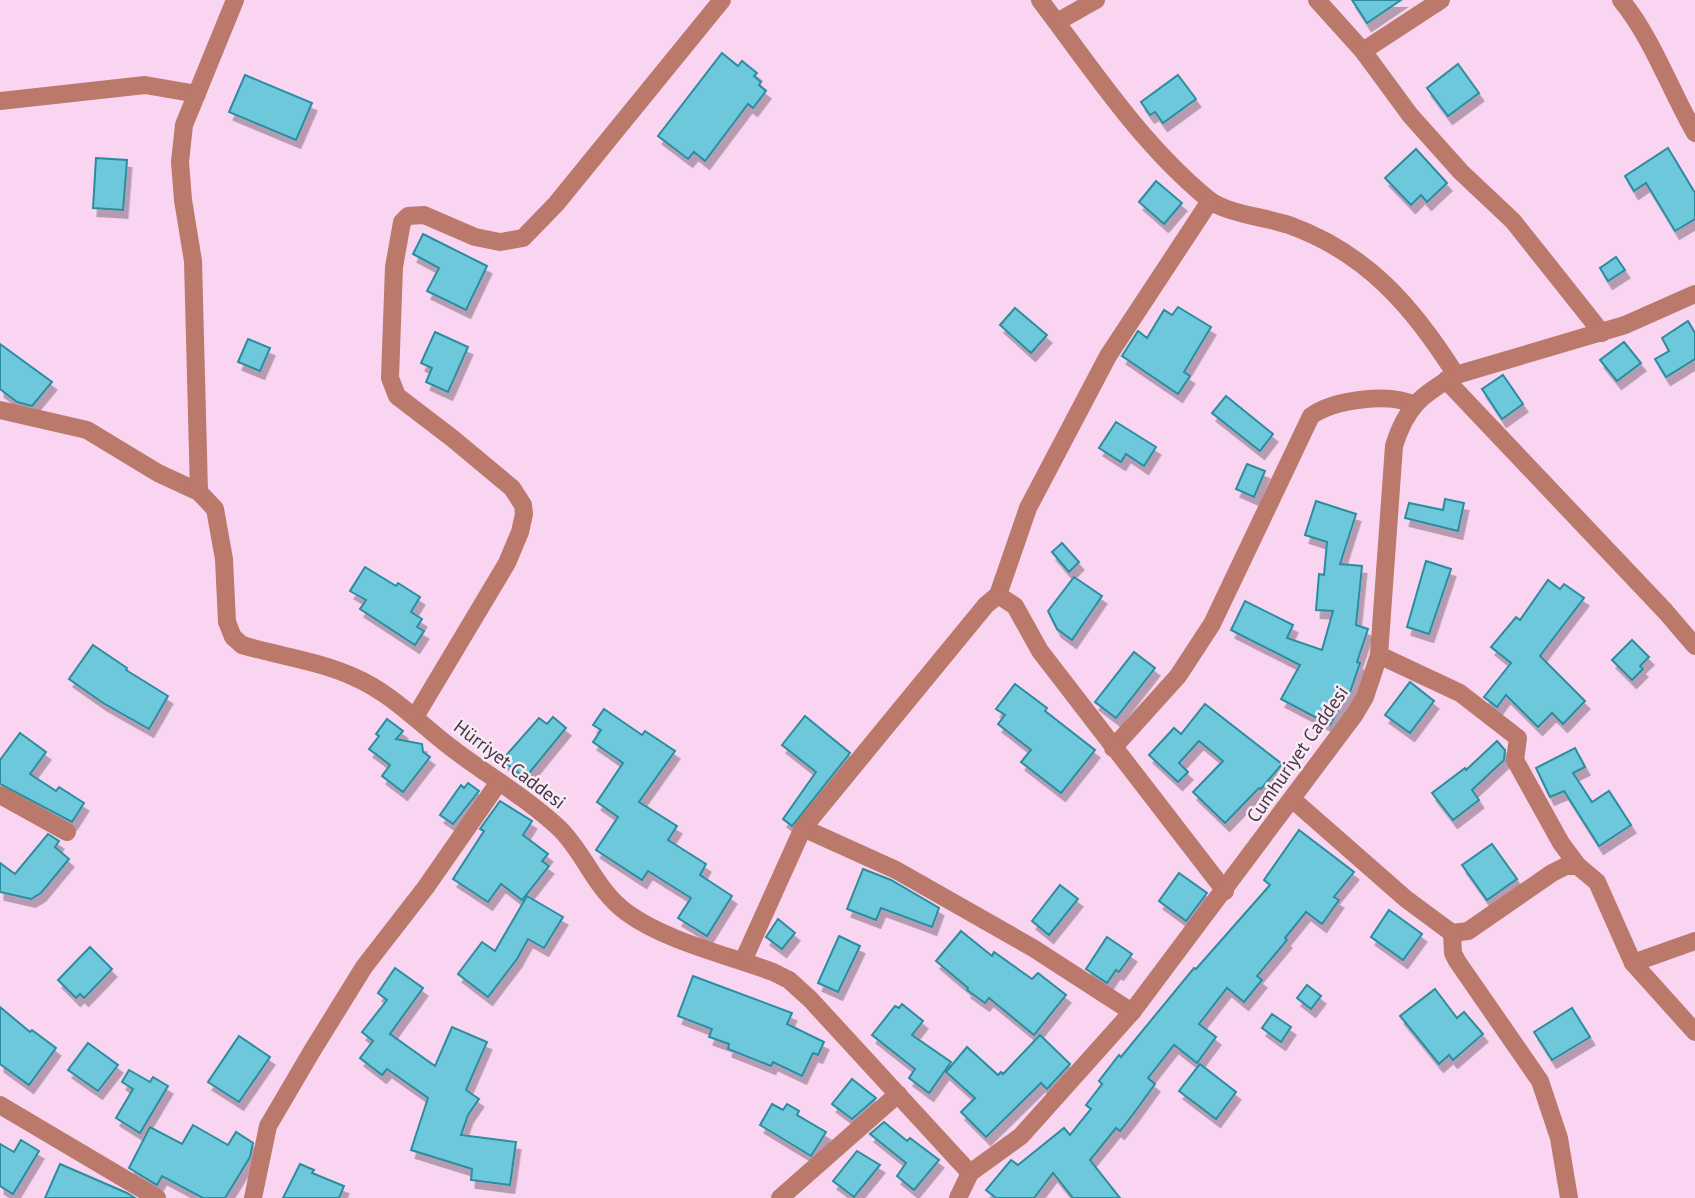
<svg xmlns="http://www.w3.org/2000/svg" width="1695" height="1198" font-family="'PT Sans',sans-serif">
	<defs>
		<filter id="shadow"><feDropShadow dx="4.5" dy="8" stdDeviation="0" flood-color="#0004"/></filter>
	</defs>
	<rect width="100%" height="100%" fill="#f9d5f2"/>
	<g fill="#6dc8db" stroke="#2c8c9f" stroke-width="2" filter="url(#shadow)">
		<path d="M1352 0H1401L1367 23Z"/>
		<path d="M722 53 738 66 742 61 757 73 754 76 761 82 759 85 766 91 753 108 748 104 705 161 694 152 688 159 658 136Z"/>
		<path d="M1458 64 1479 93 1448 116 1427 88Z"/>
		<path d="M245 75 312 103 296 140 229 112Z"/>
		<path d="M1178 75 1196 99 1163 123 1155 112 1150 115 1141 102Z"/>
		<path d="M1668 148 1695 193V219L1675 231 1646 183 1634 191 1625 176Z"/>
		<path d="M1416 149 1447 183 1427 202 1421 195 1411 205 1385 178Z"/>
		<path d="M96 158 127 160 123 210 93 208Z"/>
		<path d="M1156 181 1182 203 1164 224 1139 202Z"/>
		<path d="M423 234 487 266 466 310 427 291 439 268 413 254Z"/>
		<path d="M1616 257 1625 270 1608 281 1600 268Z"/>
		<path d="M1178 307 1211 327 1184 372 1190 376 1178 394 1122 356 1138 331 1147 338 1164 310 1172 315Z"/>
		<path d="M1015 308 1047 335 1031 353 1000 325Z"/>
		<path d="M1688 321 1695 333V359L1666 377 1655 359 1669 351 1662 338Z"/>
		<path d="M435 332 468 347 448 392 426 382 432 368 421 363Z"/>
		<path d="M248 339 270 348 260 371 238 362Z"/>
		<path d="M1624 342 1641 363 1617 381 1600 360Z"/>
		<path d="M0 344 52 382 32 406 17 402 0 389Z"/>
		<path d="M1503 375 1523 404 1502 419 1482 389Z"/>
		<path d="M1226 396 1273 434 1260 451 1212 413Z"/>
		<path d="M1116 422 1156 447 1144 466 1126 454 1121 462 1099 448Z"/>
		<path d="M1247 464 1265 471 1254 497 1236 489Z"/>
		<path d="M1445 499 1464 503 1458 531 1405 518 1409 503 1443 510Z"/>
		<path d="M1316 501 1356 514 1340 564 1362 566 1356 625 1368 629 1357 662 1360 663 1349 695 1347 694 1330 725 1281 699 1300 665 1231 630 1245 601 1293 625 1287 638 1322 650 1333 611 1316 610 1319 574 1324 575 1327 542 1305 535Z"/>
		<path d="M1062 543 1079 562 1069 572 1052 552Z"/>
		<path d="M1426 561 1451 569 1429 634 1407 627Z"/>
		<path d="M365 567 396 586 398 583 420 597 411 612 422 619 417 627 424 631 415 645 360 609 366 600 350 591Z"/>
		<path d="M1074 577 1102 596 1072 640 1057 629 1048 611Z"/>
		<path d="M1548 580 1560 589 1564 584 1584 598 1540 656 1585 701 1563 724 1552 713 1538 727 1506 695 1497 707 1484 697 1511 663 1491 647 1516 617 1520 620Z"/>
		<path d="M1632 640 1649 657 1640 666 1643 669 1632 680 1612 660Z"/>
		<path d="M93 645 127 668 126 670 168 696 149 729 103 703 69 679Z"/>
		<path d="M1134 652 1155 668 1116 718 1095 702Z"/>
		<path d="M1410 682 1434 701 1410 733 1385 715Z"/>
		<path d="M1015 684 1047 708 1045 711 1095 750 1061 793 1021 762 1031 750 998 724 1005 715 996 709Z"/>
		<path d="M1205 704 1282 764 1261 789 1259 788 1225 823 1193 792 1223 761 1199 741 1179 763 1188 772 1178 782 1149 755 1174 728 1181 734Z"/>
		<path d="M604 709 642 735 645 731 675 751 639 802 677 826 668 840 706 864 700 875 732 896 707 936 678 918 691 898 648 871 642 880 596 850 618 817 597 802 623 763 593 742 601 730 593 725Z"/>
		<path d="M805 716 850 753 792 826 783 819 816 772 782 745Z"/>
		<path d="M553 717 566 728 525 778 502 760 539 718 547 724Z"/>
		<path d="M387 719 403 731 396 739 422 744 423 752 430 757 403 792 382 776 390 765 369 749 379 736 376 734Z"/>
		<path d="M20 733 46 752 30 774 56 791 59 787 84 803 72 822 0 784V760Z"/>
		<path d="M1497 741 1505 750 1504 760 1472 790 1479 800 1453 820 1432 793 1465 768 1466 770Z"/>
		<path d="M1575 748 1585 767 1573 773 1592 802 1609 791 1631 825 1599 846 1564 791 1550 797 1536 768Z"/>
		<path d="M468 783 479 791 453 824 440 815 461 785 464 788Z"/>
		<path d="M500 801 532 821 523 835 548 854 542 861 549 866 522 900 501 884 488 902 453 879 484 831 480 829Z"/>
		<path d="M1299 830 1354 872 1334 897 1339 900 1322 924 1306 912 1285 938 1287 940 1257 976 1262 980 1244 1002 1227 988 1199 1024 1216 1037 1197 1063 1174 1045 1148 1078 1155 1084 1134 1113 1120 1131 1116 1128 1090 1160 1120 1198H1073L1053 1173 1034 1198H996L986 1190 1011 1160 1018 1165 1064 1128 1070 1135 1091 1109 1086 1105 1102 1084 1099 1081 1119 1055 1121 1057 1194 968 1196 969 1270 885 1264 880Z"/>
		<path d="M48 834 59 841 55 847 69 859 41 893 31 899 0 892V863L15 874Z"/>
		<path d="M1492 844 1517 879 1487 900 1462 865Z"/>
		<path d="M863 869 891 880 939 908 932 927 881 908 876 920 847 909Z"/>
		<path d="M1179 873 1207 893 1186 921 1159 901Z"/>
		<path d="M1060 885 1078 899 1049 935 1032 921Z"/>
		<path d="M527 896 563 917 544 948 528 939 517 959 488 997 458 974 482 942 495 951Z"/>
		<path d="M1389 910 1422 934 1403 960 1371 937Z"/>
		<path d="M778 919 795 933 782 949 766 937Z"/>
		<path d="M961 931 992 956 994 952 1032 979 1038 973 1066 995 1034 1035 989 998 985 1003 967 990 968 988 936 961Z"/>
		<path d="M839 936 860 946 838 992 818 983Z"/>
		<path d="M1107 937 1132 954 1119 972 1116 970 1107 983 1086 969Z"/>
		<path d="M90 947 112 969 84 998 80 994 76 998 58 980Z"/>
		<path d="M395 968 423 988 390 1034 435 1066 452 1027 487 1042 466 1090 479 1099 468 1115 461 1135 516 1142 510 1185 471 1180 472 1169 411 1150 428 1098 387 1069 382 1075 360 1058 373 1041 362 1032 387 1000 378 993Z"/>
		<path d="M693 976 792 1013 787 1024 824 1042 818 1055 813 1053 802 1076 773 1062 771 1066 728 1049 729 1044 709 1037 712 1029 678 1016Z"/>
		<path d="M1307 985 1321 996 1311 1009 1297 998Z"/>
		<path d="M1435 989 1457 1018 1464 1012 1483 1034 1453 1060 1449 1055 1439 1064 1400 1016Z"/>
		<path d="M902 1004 923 1021 912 1035 951 1062 929 1093 909 1078 915 1069 872 1035 895 1006 899 1008Z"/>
		<path d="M0 1007 30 1032 32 1030 56 1048 29 1085 0 1064Z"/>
		<path d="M1572 1008 1590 1037 1552 1060 1534 1032Z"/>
		<path d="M1272 1014 1291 1027 1281 1042 1262 1028Z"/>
		<path d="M1040 1035 1070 1064 1047 1089 1041 1083 986 1137 961 1112 975 1098 946 1072 967 1047 998 1075 1001 1072 1003 1074Z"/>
		<path d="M239 1036 270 1057 239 1102 208 1082Z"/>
		<path d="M88 1043 118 1065 98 1091 68 1070Z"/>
		<path d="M1200 1064 1236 1092 1216 1119 1179 1091Z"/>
		<path d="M129 1070 150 1082 153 1077 168 1086 140 1133 116 1118 133 1089 122 1082Z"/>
		<path d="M852 1079 876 1098 852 1119 832 1104Z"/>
		<path d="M772 1104 783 1110 787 1104 799 1111 797 1115 826 1132 811 1156 760 1125Z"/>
		<path d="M884 1122 907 1141 910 1138 939 1160 914 1190 897 1176 906 1163 870 1134Z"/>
		<path d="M193 1125 228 1145 236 1132 253 1143 250 1157 225 1198H203L162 1176 157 1185 129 1168 150 1127 182 1144Z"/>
		<path d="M21 1140 39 1151 13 1194 0 1186V1144L14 1152Z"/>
		<path d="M857 1151 880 1165 854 1197 833 1181Z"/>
		<path d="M60 1164 127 1193 135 1198H45Z"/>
		<path d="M300 1164 314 1170 312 1173 344 1186 339 1198H283Z"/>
	</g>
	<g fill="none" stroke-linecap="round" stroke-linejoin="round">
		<g stroke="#ba796a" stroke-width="18">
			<path d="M1040 0C1092 69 1141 144 1208 199 1226 214 1266 217 1289 225 1367 253 1413 307 1456 375"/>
			<path d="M1317 0 1363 51 1410 115 1461 172 1513 221 1602 333"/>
			<path d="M1621 0C1653 39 1670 90 1695 133"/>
			<path d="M1057 22 1096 0"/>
			<path d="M1363 51 1441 0"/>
			<path d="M0 101 145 85 197 94"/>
			<path d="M1446 380 1665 611 1695 646"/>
			<path d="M0 410 87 430 158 473 199 492 215 509 224 559 227 622 233 637 242 645C279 656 319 661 354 677 391 693 418 722 449 746 485 774 526 797 560 829 585 854 596 890 626 912 665 941 727 955 773 972L789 980 810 999 970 1173"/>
			<path d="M199 492 193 261 183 200 180 162 184 125 235 0"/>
			<path d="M998 595 1028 508 1108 356 1210 201"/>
			<path d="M1379 655 1460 693 1518 738 1515 760 1561 843 1578 866"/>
			<path d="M415 717 507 563 520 532 524 514 523 505 512 488 452 438 397 396 390 378 394 267 402 222 408 216 424 215 475 237 500 242 523 238 556 204 722 0"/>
			<path d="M1113 748 1178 676 1212 624 1311 416C1333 400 1390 392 1414 405"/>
			<path d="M0 795 67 832"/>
			<path d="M1292 799 1406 899 1452 933 1468 931 1552 873 1566 866H1578L1597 882 1633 963 1695 1032"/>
			<path d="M803 828 896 870 1033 948 1132 1012"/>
			<path d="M1452 933 1453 953 1457 961 1540 1081 1559 1138 1569 1198"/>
			<path d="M743 961 803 828 986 605 998 595 1015 606 1040 651 1225 891"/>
			<path d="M1633 963 1695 941"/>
			<path d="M0 1105 157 1198"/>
			<path d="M253 1198 268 1126 312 1051 364 967 426 887 499 782"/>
			<path d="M780 1198 898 1094"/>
			<path d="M958 1198 970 1173 1021 1136 1132 1012 1355 714 1365 697 1379 655 1394 446C1406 407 1421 395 1456 375L1625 325 1695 294"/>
		</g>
	</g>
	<g text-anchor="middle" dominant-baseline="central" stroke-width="5" stroke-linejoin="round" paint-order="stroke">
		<g font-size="19" fill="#4a3346" stroke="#f7ebf5">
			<text transform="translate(1297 754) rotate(-55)">Cumhuriyet Caddesi</text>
			<text transform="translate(510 764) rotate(37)">Hürriyet Caddesi</text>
		</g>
	</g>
</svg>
